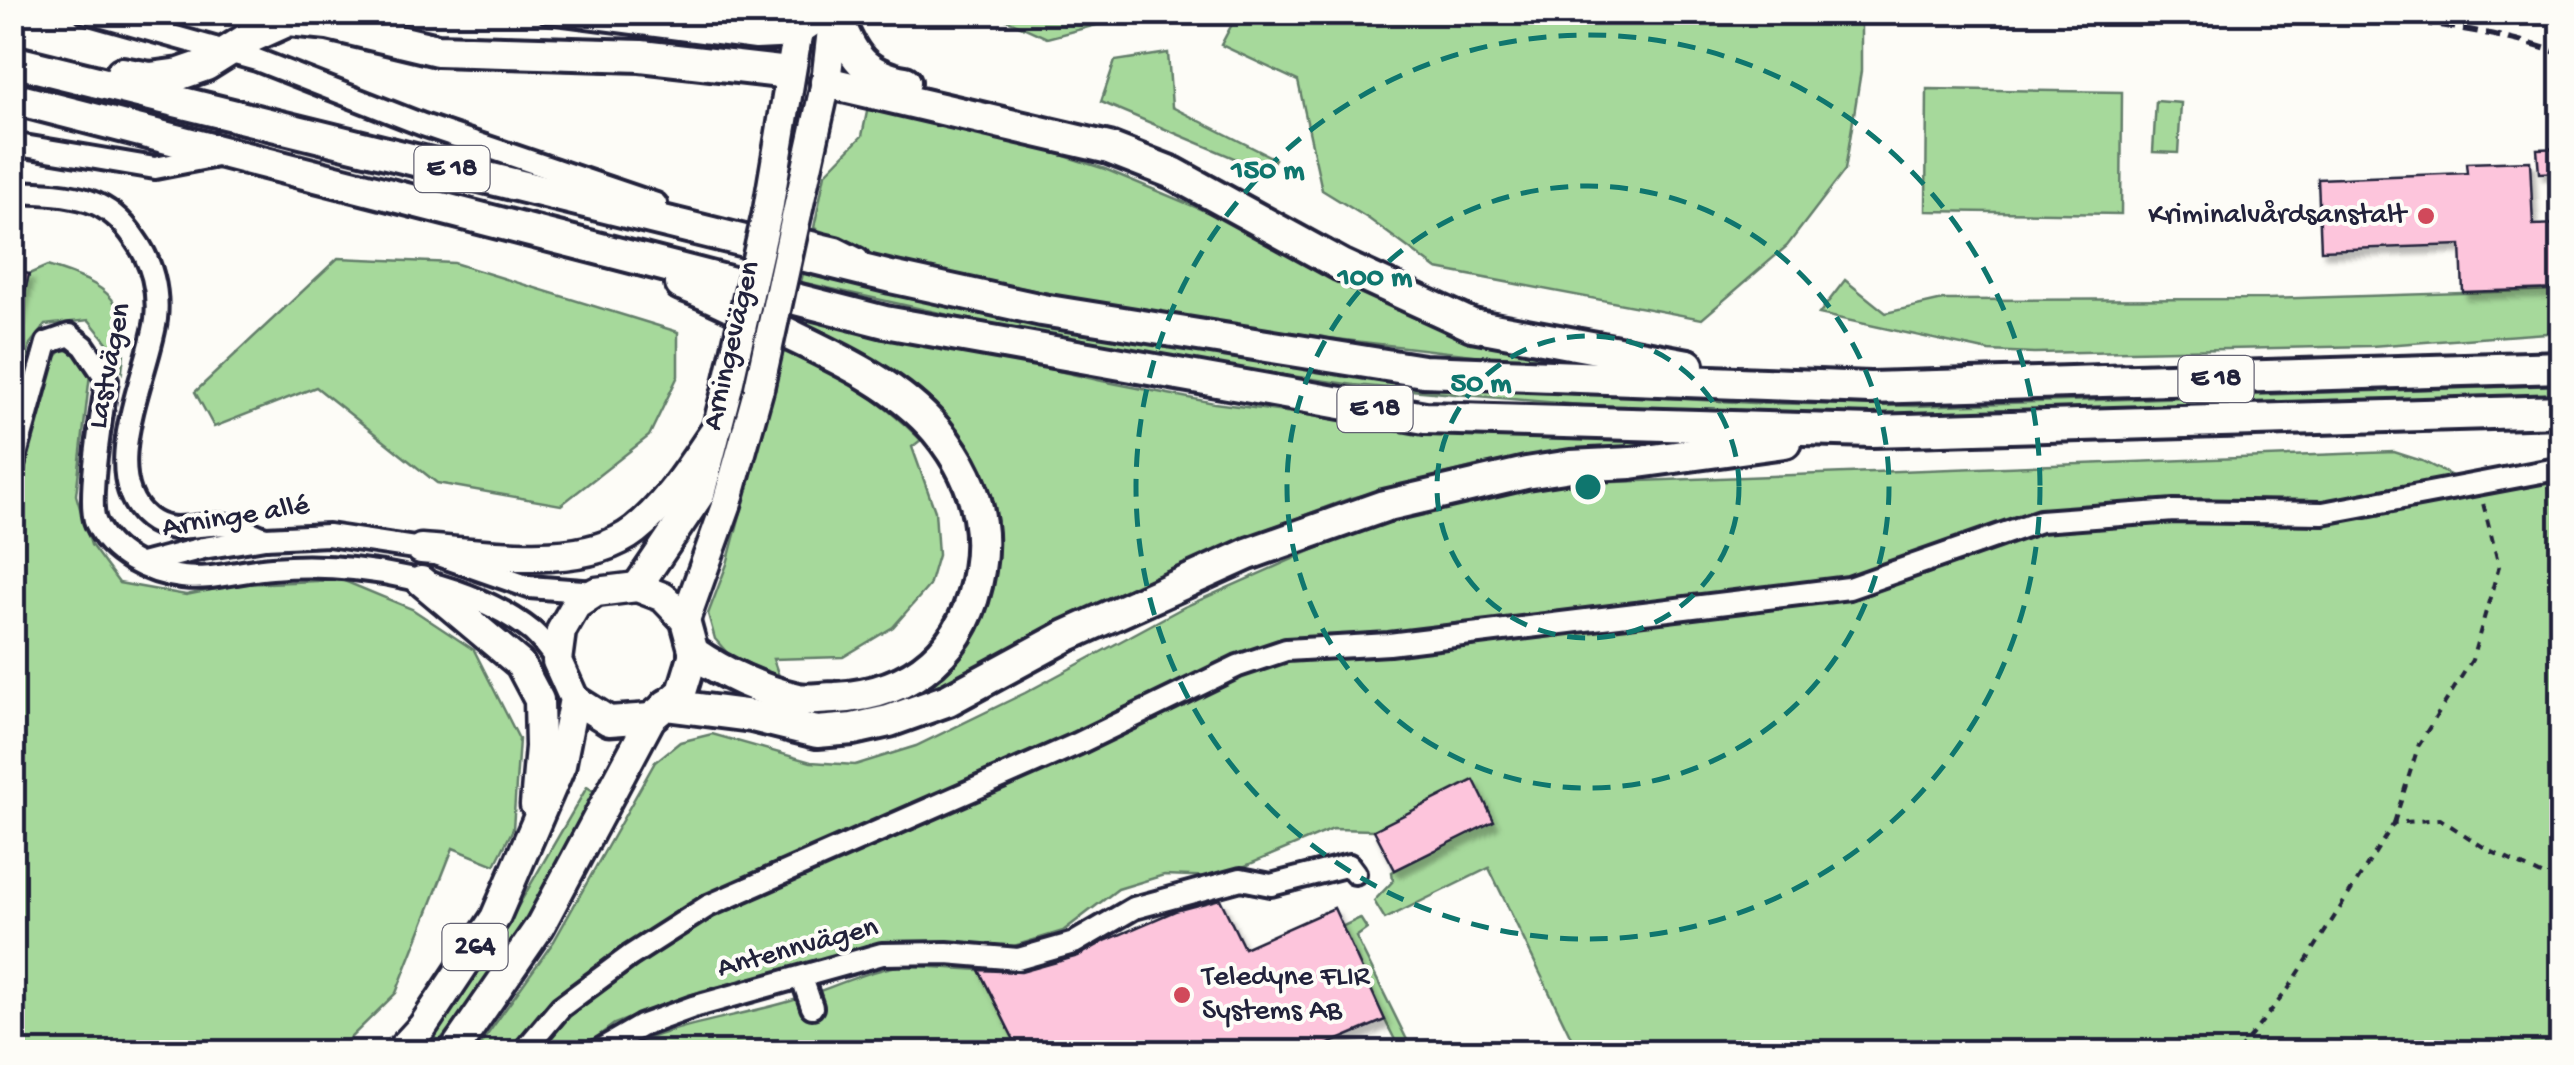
<svg xmlns="http://www.w3.org/2000/svg" width="2574" height="1065" font-family="'Gochi Hand',sans-serif">
	<defs>
		<filter id="shadow"><feDropShadow dx="4.5" dy="7" stdDeviation="2.5" flood-color="#0004"/></filter>
	</defs>
	<rect width="100%" height="100%" fill="#fdfcf7"/>
	<filter id="ink" filterUnits="userSpaceOnUse"><feTurbulence type="fractalNoise" baseFrequency=".01" numOctaves="2"/><feDisplacementMap in="SourceGraphic" scale="20" xChannelSelector="R" yChannelSelector="G"/><feConvolveMatrix kernelMatrix="1 2 1 2 8 2 1 2 1" color-interpolation-filters="sRGB"/></filter>
	<g filter="url(#ink)">
		<g fill="#a6d99b" stroke="#647e6b" stroke-width="2.5">
			<path d="M992 13V12L1142 13 1047 38Z"/>
			<path d="M1238 13H1851L1861 20V71L1845 170 1787 246 1702 319 1437 269 1369 219 1322 190 1298 81 1221 45Z"/>
			<path d="M1168 53 1172 107 1275 159 1267 172 1101 102 1115 61Z"/>
			<path d="M1927 89 2122 92 2121 214 1926 211Z"/>
			<path d="M2156 101 2181 103 2178 153 2153 152Z"/>
			<path d="M868 107 1046 150 1105 169 1543 353 1547 360 1541 363 1328 338 1111 306 881 259 814 228 825 174 862 136Z"/>
			<path d="M338 258 454 263 678 332V376L649 436 561 505 437 483 316 387 214 427 195 392Z"/>
			<path d="M47 266C110 285 132 300 122 371L113 350 89 320 45 325 30 344 27 359 13 358V342L29 274Z"/>
			<path d="M804 270 1014 317 1209 352 1355 373 1615 395 1753 403 1915 406 2561 385V394L2029 414 1872 416 1591 406 1354 385 1222 366 1016 330 801 282Z"/>
			<path d="M1845 280 1886 313 1943 300 2267 299 2561 290V332L2371 346 2034 353 1989 351 1819 314Z"/>
			<path d="M796 311 1102 381 1214 403 1325 417 1657 441V447L1534 456 1484 464 1351 498 1262 531 1154 578 985 672 867 719 819 717C849 712 903 704 928 687 949 673 964 649 975 628 980 617 988 605 991 593 1006 522 980 450 930 399 897 366 835 343 792 319Z"/>
			<path d="M62 350 75 351 90 374 76 495 91 545 119 583 186 595 241 584 342 580 412 609 474 650 519 739 513 829 495 865 453 848 396 993 336 1052H13V520L46 384 54 359Z"/>
			<path d="M784 350C841 376 876 395 921 440L912 447 935 511 938 555 929 586 893 627 843 657 773 659 779 676 730 656 715 639 708 614 727 564Z"/>
			<path d="M2394 452 2422 461 2482 491 2561 477V1052H1550L1571 1037 1489 868 1385 919 1374 901 1393 881 1392 872 1493 821 1473 780 1374 830 1333 829 1219 877 1164 875 1118 889 1063 931 1014 946 894 941 701 991 614 1024 577 1052H533L556 1022 699 904 514 1052H475L554 941 655 762 680 742 712 734 811 762 855 765 916 746 1025 693 1184 607 1333 541 1469 496 1561 484Z"/>
			<path d="M587 787 598 794 496 969 431 1052H416L488 958Z"/>
			<path d="M1360 918 1367 929 1356 937 1413 1052H1401L1339 928Z"/>
			<path d="M902 965 979 970 1020 1052H619C671 1024 734 1018 791 1001 829 989 863 972 902 965Z"/>
		</g>
		<g fill="#fdc5dc" stroke="#22223b" stroke-width="2.5" filter="url(#shadow)">
			<path d="M2562 148V172L2539 173 2537 149Z"/>
			<path d="M2530 161 2533 225 2562 224V289L2463 292 2461 245 2321 250 2318 179 2467 173 2466 163Z"/>
			<path d="M12 270 29 274 19 318 12 317Z"/>
			<path d="M1474 780 1494 821 1395 870 1374 830Z"/>
			<path d="M1220 899 1244 948 1334 908 1385 1020 1310 1052H1020L979 970 1021 972 1078 956 1107 940 1175 911Z"/>
		</g>
		<g fill="none" stroke-linecap="round" stroke-linejoin="round">
			<g stroke="#22223b" stroke-width="28">
				<g id="minor">
					<path d="M86 12 257 60 423 125 656 204"/>
					<path d="M549 12 756 39 796 37 833 12"/>
					<path d="M12 144 155 168 217 156"/>
					<path d="M12 192C37 193 65 193 89 201 109 208 124 222 135 239 152 262 159 291 156 319 150 370 95 476 148 518 173 538 201 521 229 525 241 527 254 534 265 538"/>
					<path d="M782 235 836 248 858 259"/>
					<path d="M12 469 47 343 70 335 84 346 107 380C103 407 86 502 96 523 110 554 148 573 182 577 212 581 242 570 272 568 353 561 468 580 533 632 542 640 550 651 557 661"/>
					<path d="M142 564 203 548 265 538 328 535 421 549 529 587 596 592"/>
					<path d="M802 978 812 1007"/>
					<path d="M523 1052 561 1007 630 956 708 906 1077 744 1238 666 1286 650 1389 644 1849 588 2040 521 2174 511 2323 513 2562 468"/>
					<path d="M596 1052 641 1026 693 1007 882 954 947 953 1018 959 1074 943 1134 908 1241 879 1271 885 1349 865 1355 873"/>
				</g>
			</g>
			<g stroke="#22223b" stroke-width="35">
				<g id="major">
					<path d="M768 210 801 12"/>
					<path d="M797 213 826 82 834 12"/>
					<path d="M421 549C483 553 583 571 635 530 669 503 693 462 718 427"/>
					<path d="M421 581 520 664 539 700 540 747 535 805"/>
					<path d="M637 587 700 494 728 386"/>
					<path d="M685 620 727 503 759 388"/>
					<path d="M574 699 609 721 651 718"/>
					<path d="M399 1052 423 1026 495 918 561 765 574 699 557 661 561 631 576 605 596 592 637 587 663 597 685 620 694 653 682 692 651 718 540 926 453 1052"/>
				</g>
			</g>
			<g stroke="#22223b" stroke-width="38">
				<g id="highway">
					<path d="M834 12C852 52 859 74 905 82"/>
					<path d="M12 61 891 277 1042 310 1423 371 1870 388 2562 367"/>
					<path d="M122 73 150 78 180 74 206 65 249 38 289 20 328 24 437 50 641 56 789 73"/>
					<path d="M826 82 1109 148 1173 173 1341 265 1472 325 1688 365"/>
					<path d="M12 98 885 322 1425 418 1872 431 2562 411"/>
					<path d="M681 284C715 296 746 313 778 329 833 356 895 382 936 430 970 471 988 517 979 570 967 648 915 694 835 698 823 698 809 701 798 699 762 691 723 673 694 653"/>
					<path d="M667 705 752 716 817 732 853 729 889 721 948 700 1066 636 1248 554 1384 506 1526 473 1571 466 1631 463 1785 442"/>
				</g>
			</g>
			<g stroke="#22223b" stroke-width="4" stroke-dasharray="8 8" stroke-linecap="butt">
				<path d="M2394 823 2419 744 2472 660 2499 566 2483 503"/>
				<path d="M1792 1052 1814 1048 1831 1052"/>
				<path d="M2238 1052 2289 988 2394 823 2440 819 2488 850 2548 878H2562"/>
			</g>
			<use href="#minor" stroke="#fdfcf7" stroke-width="20"/>
			<use href="#major" stroke="#fdfcf7" stroke-width="28"/>
			<use href="#highway" stroke="#fdfcf7" stroke-width="30"/>
			<path stroke="#22223b" stroke-width="6" stroke-dasharray="15 8" stroke-linecap="butt" d="M2303 12C2390 18 2479 25 2562 54"/>
			<g stroke="#22223b" stroke-width="35" stroke-linecap="butt">
				<g id="major-bridge">
					<path d="M728 386 768 210"/>
					<path d="M759 388 797 213"/>
				</g>
			</g>
			<use href="#major-bridge" stroke="#fdfcf7" stroke-width="28"/>
		</g>
	</g>
	<g fill="none" stroke="#0f766e" stroke-width="5" stroke-dasharray="18 12">
		<circle cx="1588" cy="487" r="151"/>
		<circle cx="1588" cy="487" r="301"/>
		<circle cx="1588" cy="487" r="452"/>
	</g>
	<g fill="#d1495b" stroke="#fdfcf7" stroke-width="4">
		<circle cx="2426" cy="216" r="10"/>
		<circle cx="1182" cy="995" r="10"/>
	</g>
	<g text-anchor="middle" dominant-baseline="central" stroke-width="8" stroke-linejoin="round" paint-order="stroke">
		<g fill="#fdfcf7" stroke="#646373" stroke-width="2.5">
			<rect x="414.5" y="146" width="75" height="46" rx="8"/>
			<rect x="2178.5" y="356" width="75" height="46" rx="8"/>
			<rect x="1337.5" y="386" width="75" height="46" rx="8"/>
			<rect x="442.5" y="924" width="65" height="46" rx="8"/>
		</g>
		<g font-size="28" font-weight="bold" fill="#22223b">
			<text x="452" y="169">E 18</text>
			<text x="2216" y="379">E 18</text>
			<text x="1375" y="409">E 18</text>
			<text x="475" y="947">264</text>
		</g>
		<g font-size="30" fill="#22223b" stroke="#fdfcf7" text-anchor="end">
			<text x="2406" y="216">Kriminalvårdsanstalt</text>
			<text x="1202" y="978" text-anchor="start">Teledyne FLIR<tspan x="1202" dy="34">Systems AB</tspan></text>
		</g>
		<g font-size="30" fill="#22223b" stroke="#fdfcf7">
			<text transform="translate(733 346) rotate(-77)">Arningevägen</text>
			<text transform="translate(111 366) rotate(-79)">Lastvägen</text>
			<text transform="translate(236 518) rotate(-9)">Arninge allé</text>
			<text transform="translate(798 949) rotate(-15)">Antennvägen</text>
		</g>
	</g>
	<circle cx="1588" cy="487" r="15" fill="#0f766e" stroke="#fdfcf7" stroke-width="5"/>
	<g font-size="30" text-anchor="middle" font-weight="bold" fill="#0f766e" stroke="#fdfcf7" stroke-width="8" stroke-linejoin="round" paint-order="stroke">
		<text x="1268" y="178">150 m</text>
		<text x="1375" y="285">100 m</text>
		<text x="1481" y="391">50 m</text>
	</g>
	<rect width="2574" height="1065" fill="none" stroke="#fdfcf7" stroke-width="50"/>
	<rect x="25" y="25" width="2524" height="1015" fill="none" stroke="#22223b" stroke-width="4" filter="url(#ink)"/>
</svg>
